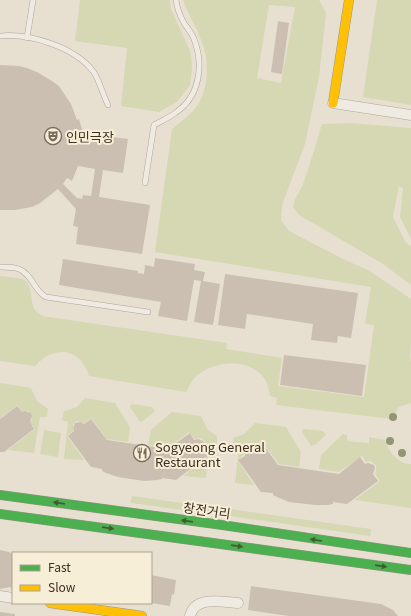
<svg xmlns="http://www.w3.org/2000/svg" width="411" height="616" font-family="Georgia,'Noto Sans KR',serif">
	<rect width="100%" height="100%" fill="#e7e0d1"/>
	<g fill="#d6d7b3" fill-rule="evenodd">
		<path d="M80 0H170L171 9 191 53 192 68 190 85 177 102 159 112 121 106 127 48 75 41Z"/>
		<path d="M183 0H319L326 13 319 77 305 144 282 205 281 220 289 231 345 260 368 270 411 299V345L410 356 411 362V403L399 407 391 419 276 405 277 398 270 396C269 391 268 385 266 381 252 357 215 360 196 376 192 380 189 387 186 392L89 376C80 347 54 345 35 366L0 361V276C7 277 15 277 22 279 34 284 29 300 35 310 36 312 40 314 42 316L227 343 226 349 282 358 278 386 364 397 374 325 365 324 371 287 155 252 172 129C179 123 187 117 193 111 210 92 210 61 201 40 196 26 188 14 183 0ZM269 5 295 7 281 83 257 78Z"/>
		<path d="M377 0H411V105L363 97Z"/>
		<path d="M350 123 411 128V239L400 217 403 188 399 186 393 217 405 241 411 247V285L383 264 299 215 293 207C294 198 300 192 303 184 310 164 316 144 322 124Z"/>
		<path d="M1 383 31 388 37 401 48 409 47 417H40L34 453 8 450 35 429 30 422 32 420 31 413 28 411 22 412 17 405 0 418V384Z"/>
		<path d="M85 398 115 403 130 427 128 442 107 439 91 418 84 423 78 421 75 422 73 425V431L67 436 84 460 64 459 68 422 62 420 64 411 77 407Z"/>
		<path d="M133 404 152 407 155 411 143 421 140 422 130 407V405Z"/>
		<path d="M172 412 201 416 208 430 217 436V445L209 444 206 478 183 476 207 456 203 450C207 446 205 441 201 438L195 439 189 432 168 448 148 445 151 430Z"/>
		<path d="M255 423 286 427 301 452 299 467 279 464 262 442 255 447 249 445 243 449V455L238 461 254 485 235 483 239 447 233 446V438L244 434Z"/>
		<path d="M305 429 323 431 326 435 315 445 311 446 302 432V430Z"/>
		<path d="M44 430 61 433 58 457 40 454Z"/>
		<path d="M343 434 347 435V441L369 443V437L385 440C389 451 397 464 411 464V508L355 500 380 481 375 474 376 472V465L370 461 366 462 362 456 339 472 319 469 321 455Z"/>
		<path d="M132 496 211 507 210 514 131 503Z"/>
		<path d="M223 508 371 529 370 536 222 515Z"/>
	</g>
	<g fill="#cbbfb2" fill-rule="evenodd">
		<path d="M278 21 289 23 282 74 271 72Z"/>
		<path d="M0 65 19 66 27 68 37 72 52 81 59 86 71 104 77 120 79 119 83 133 128 139 123 173 103 170 99 197 150 205 142 254 76 244 78 227 73 226 76 209 58 189 40 203 32 207 15 210H0ZM78 166 95 169 91 196 83 195 82 199 77 198 63 184 67 178 72 181Z"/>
		<path d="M155 258 195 264 194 270 205 272 203 281 220 284 213 325 194 322 201 281 194 280 187 321 158 316 161 302 59 285 63 259 138 271V273L144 274 145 265 154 267Z"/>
		<path d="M225 274 358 293 351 338 338 336 337 343 311 340 313 324 247 314 245 329 218 325Z"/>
		<path d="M284 355 366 365 362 396 280 385Z"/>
		<path d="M17 406 22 412 25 411 31 413 32 416 30 422 34 429 4 452H0V419Z"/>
		<path d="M91 419 107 440 168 449 190 433 194 440 198 439 203 441 204 444 202 450 207 456 176 480 162 478V479L157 480 144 481 118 477 106 473 102 471V469L91 467 68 436 74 431 73 428 75 423 81 422 84 424Z"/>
		<path d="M262 443 278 465 339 474 360 457 365 464 368 463 374 465 375 468 373 474 378 481 347 504 333 502V504L328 505H315L289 502 277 497 273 495V493L261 492 238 460 245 456 244 450 246 447 249 446 255 448Z"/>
		<path d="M0 550 9 552 13 554 12 589 10 587 0 589Z"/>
		<path d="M151 575 176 580 174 595 172 594 170 606 151 603Z"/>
		<path d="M251 586 381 604 393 610 398 616H289L248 610Z"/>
		<path d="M0 612 15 614V616H0Z"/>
	</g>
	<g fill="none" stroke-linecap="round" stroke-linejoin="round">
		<g stroke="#ada599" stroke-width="6">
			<g id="lane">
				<path d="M0 36C30 33 74 47 93 71 99 79 103 95 108 105"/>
				<path d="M27 38 33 0"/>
				<path d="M145 183 154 125C161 121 169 118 175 113 200 97 204 65 194 39 192 33 187 28 184 23 180 16 177 8 176 0"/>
				<path d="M0 267C6 267 14 267 19 269 32 274 34 291 46 297L148 312"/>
			</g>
		</g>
		<g stroke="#ada599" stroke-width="11">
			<g id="street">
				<path d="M333 103 411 115"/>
				<path d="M0 596 13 598"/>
				<path d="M190 616C195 595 222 602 238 603"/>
			</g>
		</g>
		<g stroke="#9c958a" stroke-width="10">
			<g id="fast">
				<path d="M0 495 215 524 411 553"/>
				<path d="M0 514 411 570"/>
			</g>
		</g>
		<g stroke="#9c958a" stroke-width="10">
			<g id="slow">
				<path d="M333 103 349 0"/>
				<path d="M50 603 142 616"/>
			</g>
		</g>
		<use href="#lane" stroke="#efebe3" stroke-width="5"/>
		<use href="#street" stroke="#efebe3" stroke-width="10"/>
		<use href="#fast" stroke="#4caf50" stroke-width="9"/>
		<use href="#slow" stroke="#ffc107" stroke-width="9"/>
	</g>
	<g fill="#929673">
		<circle cx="393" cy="417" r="4"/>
		<circle cx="390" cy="441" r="4"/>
		<circle cx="402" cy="453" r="4"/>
	</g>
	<defs><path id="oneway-solid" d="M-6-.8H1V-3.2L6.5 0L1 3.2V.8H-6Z"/></defs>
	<g fill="#425b31">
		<use href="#oneway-solid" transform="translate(59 503) rotate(-172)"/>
		<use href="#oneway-solid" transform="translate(187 521) rotate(-172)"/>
		<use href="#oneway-solid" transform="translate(108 528) rotate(8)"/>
		<use href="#oneway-solid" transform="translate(316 540) rotate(-171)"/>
		<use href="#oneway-solid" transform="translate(237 546) rotate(8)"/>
		<use href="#oneway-solid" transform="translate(381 566) rotate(8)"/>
	</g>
	<defs>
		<g id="theatre-ring" transform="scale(0.9)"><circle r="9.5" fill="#f7eed8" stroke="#786c5e" stroke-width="1.5"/><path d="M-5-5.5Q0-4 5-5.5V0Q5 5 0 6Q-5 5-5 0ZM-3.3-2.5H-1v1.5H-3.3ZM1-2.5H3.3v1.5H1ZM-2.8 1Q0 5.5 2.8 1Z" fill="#786c5e"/></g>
		<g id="restaurant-ring" transform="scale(0.9)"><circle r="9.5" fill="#f7eed8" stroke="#786c5e" stroke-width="1.5"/><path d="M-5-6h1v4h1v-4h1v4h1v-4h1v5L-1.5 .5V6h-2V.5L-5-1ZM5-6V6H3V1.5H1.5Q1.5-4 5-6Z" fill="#786c5e"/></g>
	</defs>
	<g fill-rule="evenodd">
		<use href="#theatre-ring" x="53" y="136"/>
		<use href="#restaurant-ring" x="142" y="453"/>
	</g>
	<g text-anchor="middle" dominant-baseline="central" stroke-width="4" stroke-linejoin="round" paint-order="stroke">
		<g font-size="13" fill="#3d2e20" stroke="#f7eed8" text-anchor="start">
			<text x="66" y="136">인민극장</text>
			<text x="155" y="446">Sogyeong General<tspan x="155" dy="15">Restaurant</tspan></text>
		</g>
		<g font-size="13" fill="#3d2e20" stroke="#f7eed8">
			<text transform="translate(207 510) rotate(8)">창전거리</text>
		</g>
	</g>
	<rect x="12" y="552" width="140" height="52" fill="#f7eed8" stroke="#ada18e"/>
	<rect x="20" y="565" width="20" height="6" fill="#4caf50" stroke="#ada18e"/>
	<text x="48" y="572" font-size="12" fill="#3d2e20">Fast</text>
	<rect x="20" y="585" width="20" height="6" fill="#ffc107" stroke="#ada18e"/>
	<text x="48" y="592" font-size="12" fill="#3d2e20">Slow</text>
</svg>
